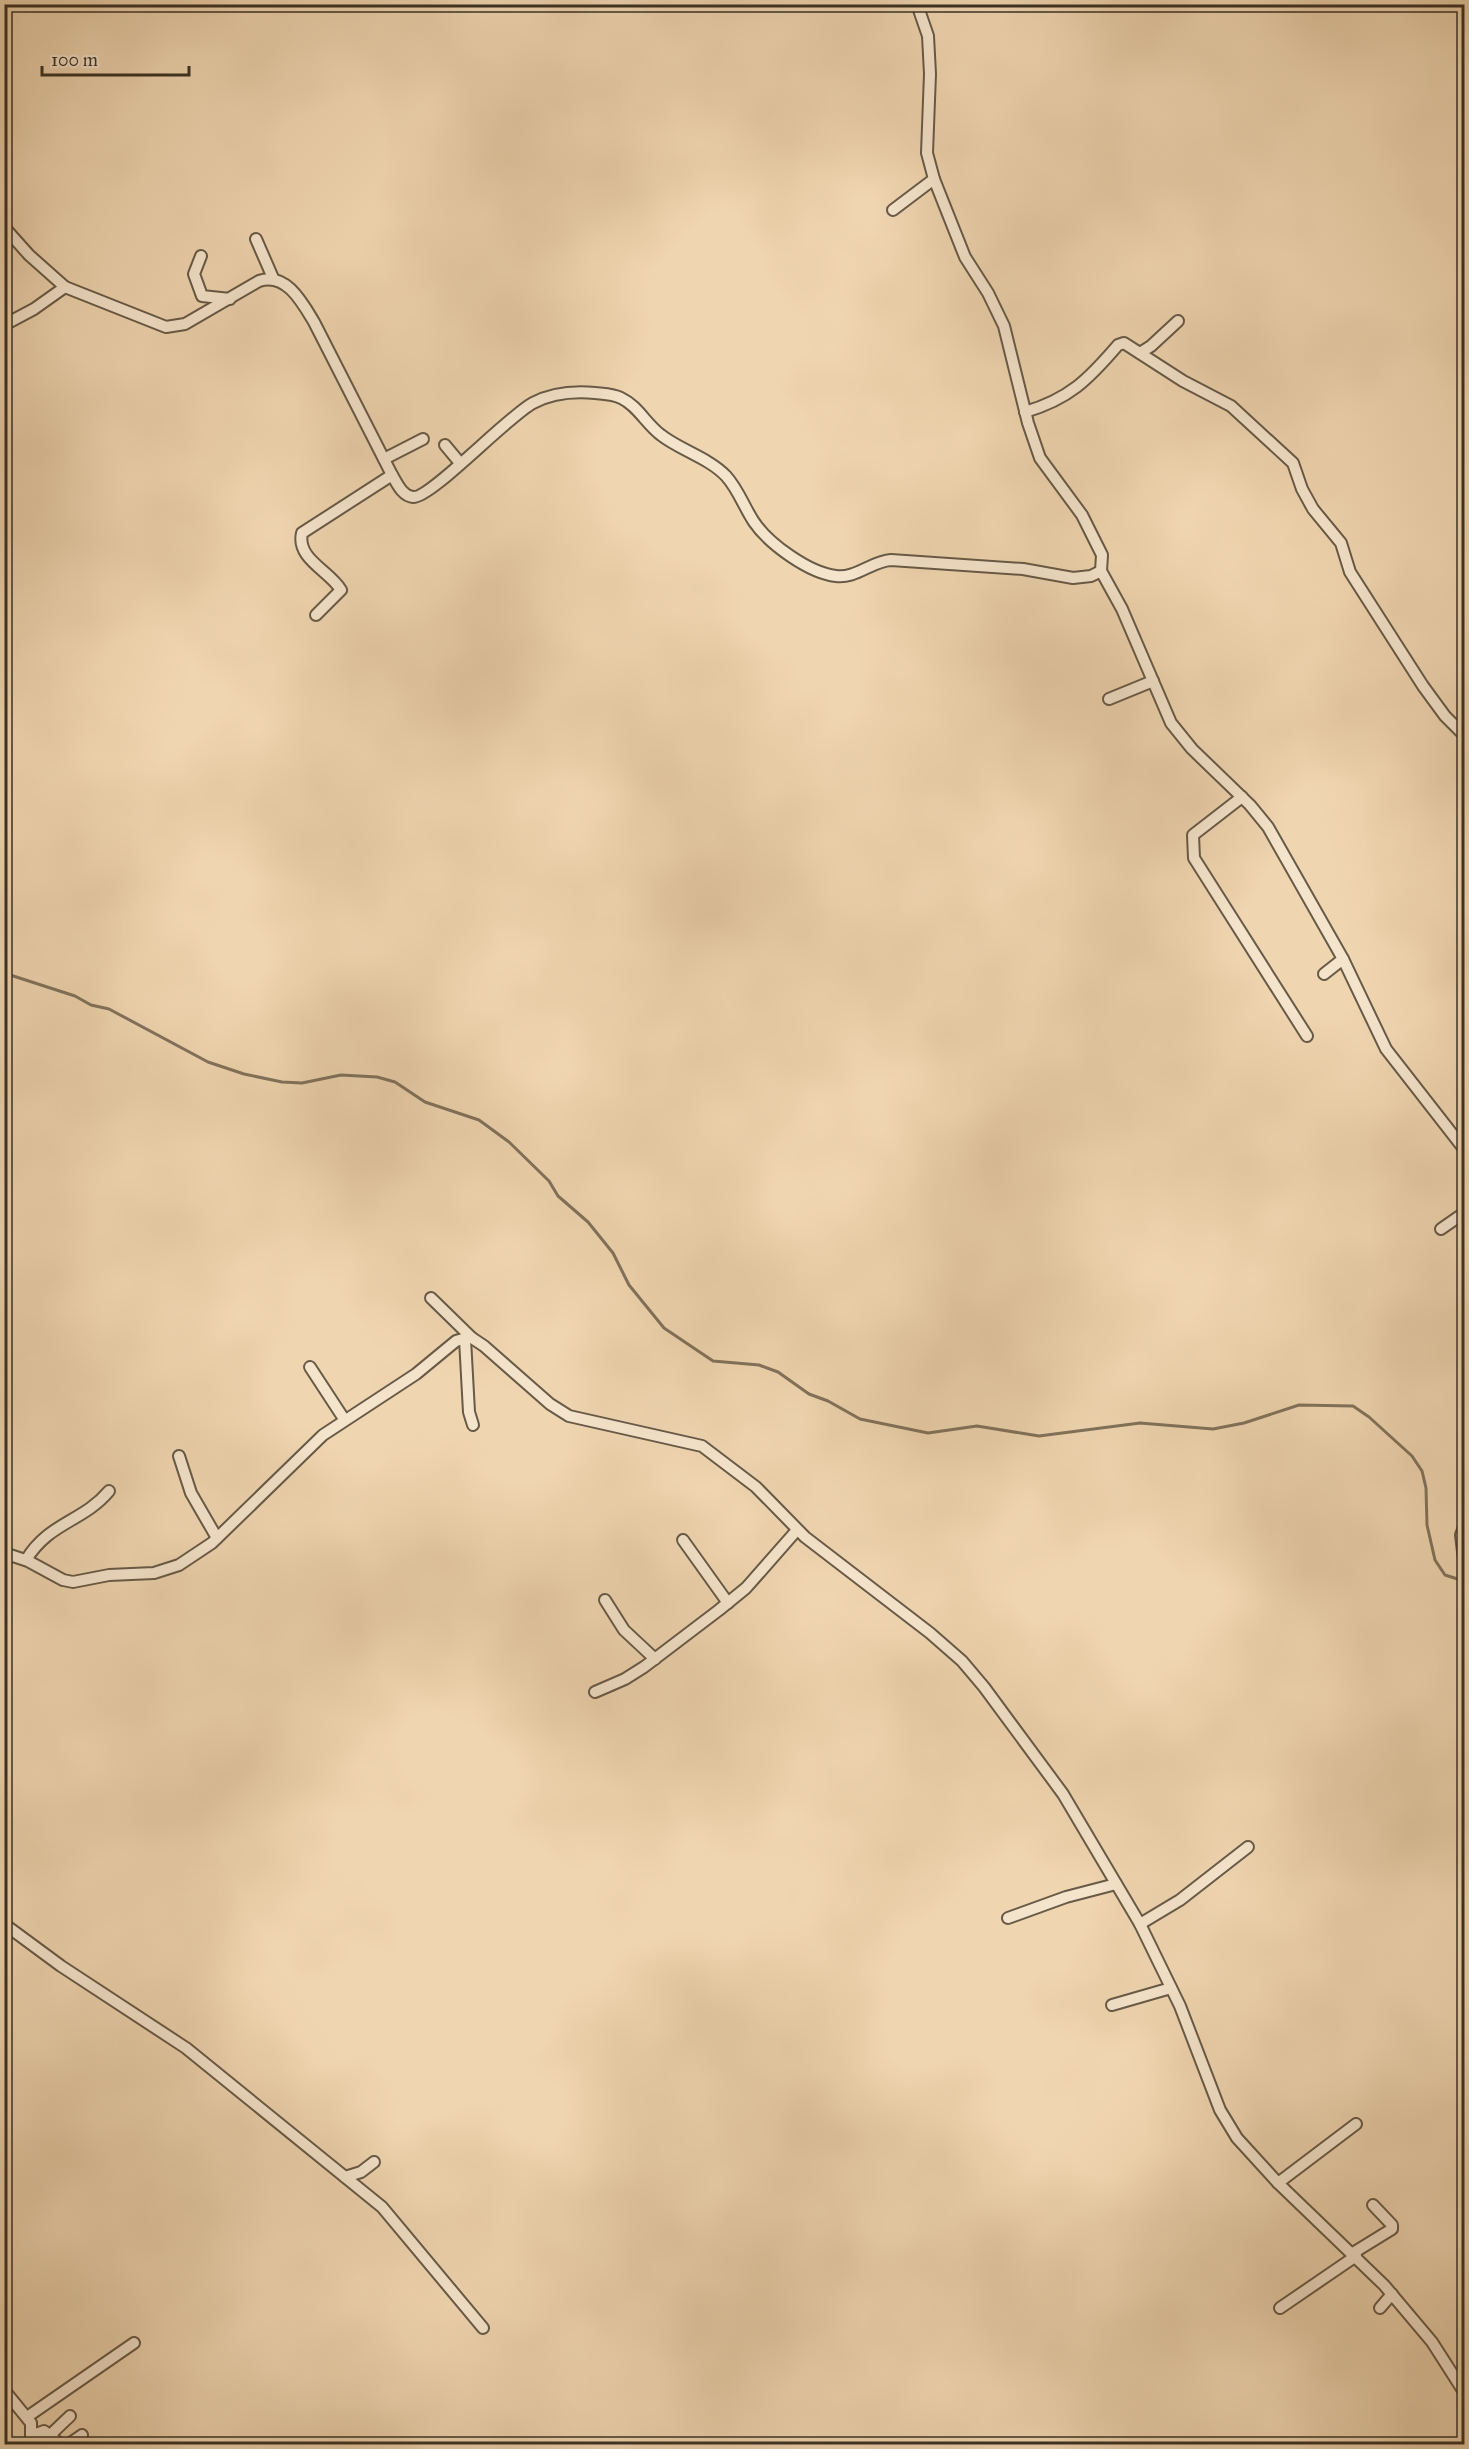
<svg xmlns="http://www.w3.org/2000/svg" width="1469" height="2449" font-family="'IM FELL Great Primer',serif">
	<rect width="100%" height="100%" fill="#efd5b0"/>
	<filter id="stains"><feTurbulence type="fractalNoise" baseFrequency=".00333" numOctaves="4"/><feColorMatrix values="0 0 0 0 .2 0 0 0 0 .09 0 0 0 0 .02 0 0 0 .5 -.17"/></filter>
	<radialGradient id="worn" r=".72"><stop offset=".6" stop-color="#630" stop-opacity="0"/><stop offset="1" stop-color="#630" stop-opacity=".3"/></radialGradient>
	<g fill="none" stroke-linecap="round" stroke-linejoin="round">
		<path stroke="#81725b" stroke-width="3" d="M4 973 75 996 91 1005 109 1009 208 1062 244 1074 282 1082 302 1083 341 1075 377 1077 395 1082 425 1102 479 1120 509 1142 549 1181 558 1196 588 1222 613 1253 629 1285 664 1328 713 1361 759 1365 778 1372 809 1394 828 1401 860 1419 928 1433 977 1426 1039 1436 1140 1423 1213 1429 1244 1423 1299 1405 1353 1406 1369 1417 1412 1456 1422 1471 1426 1488 1427 1525 1435 1560 1445 1575 1464 1581"/>
		<g stroke="#675a47" stroke-width="14">
			<g id="minor">
				<path d="M917 4 928 36 930 74 927 153 934 179 965 257 988 293 1004 326 1028 423 1040 458 1082 515 1102 555 1101 571"/>
				<path d="M893 210 934 179"/>
				<path d="M4 227 29 255 65 287 166 327 185 324 259 281C286 272 302 302 314 322L392 475C397 483 402 496 413 497 430 499 508 416 533 403 552 393 574 391 595 393 604 394 613 394 621 398 638 406 646 424 661 435 680 450 709 458 726 476 738 489 744 507 754 522 769 544 809 573 836 576 855 579 872 561 891 560L1023 569 1073 578 1091 576 1101 571 1122 609 1171 723 1192 749 1250 805 1268 827 1343 959 1386 1049 1464 1149"/>
				<path d="M256 239 273 278"/>
				<path d="M201 256 194 274 202 296 230 299"/>
				<path d="M4 325 34 309 65 287"/>
				<path d="M1140 353 1151 346 1178 321"/>
				<path d="M1025 412C1069 399 1088 380 1118 345L1124 343 1183 381 1231 406 1293 463 1302 489 1313 509 1341 543 1350 572 1423 686 1445 716 1464 735"/>
				<path d="M445 445 460 463"/>
				<path d="M384 459 423 439"/>
				<path d="M316 615 341 590C330 571 296 559 302 533L392 475"/>
				<path d="M1109 699 1153 681"/>
				<path d="M1242 797 1193 835 1194 858 1307 1036"/>
				<path d="M1324 974 1343 959"/>
				<path d="M1441 1229 1464 1213"/>
				<path d="M431 1298 472 1338"/>
				<path d="M465 1339 469 1412 473 1425"/>
				<path d="M310 1367 344 1419"/>
				<path d="M179 1456 191 1493 217 1538"/>
				<path d="M1464 1527 1461 1535 1464 1560"/>
				<path d="M683 1540 728 1603"/>
				<path d="M4 1553 28 1561 63 1580 73 1582 109 1575 154 1573 179 1565 212 1543 323 1435 416 1374 456 1341 466 1338H472L484 1346 550 1404 569 1416 702 1446 756 1487 805 1537 930 1633 962 1661 984 1687 1063 1794 1140 1924 1180 2006 1220 2110 1237 2138 1278 2183 1384 2285 1432 2342 1464 2392"/>
				<path d="M26 1560C49 1522 83 1522 109 1491"/>
				<path d="M605 1600 624 1630 655 1659"/>
				<path d="M595 1692 625 1679 644 1667 719 1610 746 1588 797 1530"/>
				<path d="M1008 1918 1066 1897 1116 1884"/>
				<path d="M4 1924 61 1966 186 2048 382 2207 483 2328"/>
				<path d="M1140 1924 1180 1900 1248 1847"/>
				<path d="M1112 2005 1171 1988"/>
				<path d="M345 2177 361 2172 374 2162"/>
				<path d="M1278 2183 1356 2124"/>
				<path d="M1353 2253 1392 2229V2225L1373 2205"/>
				<path d="M1280 2308 1356 2256"/>
				<path d="M1380 2308 1392 2294"/>
				<path d="M4 2390 31 2423V2444"/>
				<path d="M27 2417 134 2343"/>
				<path d="M33 2435 44 2431 60 2444"/>
				<path d="M50 2435 70 2416"/>
				<path d="M69 2444 82 2435"/>
				<path d="M1459 2444 1464 2441"/>
			</g>
		</g>
		<use href="#minor" stroke="#f5e4cc" stroke-width="10"/>
	</g>
	<rect width="1469" height="2449" fill="none" stroke="#efd5b0" stroke-width="24"/>
	<rect x="6" y="6" width="1457" height="2437" fill="none" stroke="#3a3124" stroke-width="3"/>
	<rect x="12" y="12" width="1445" height="2425" fill="none" stroke="#3a3124" stroke-width="1.5"/>
	<path d="M42 66v9h147v-9" fill="none" stroke="#3a3124" stroke-width="3"/>
	<text x="51" y="66" font-size="18" fill="#3a3124" stroke="#f5e4cc" stroke-width="4.5" paint-order="stroke">100 m</text>
	<rect width="100%" height="100%" filter="url(#stains)"/>
	<rect width="100%" height="100%" fill="url(#worn)"/>
</svg>
